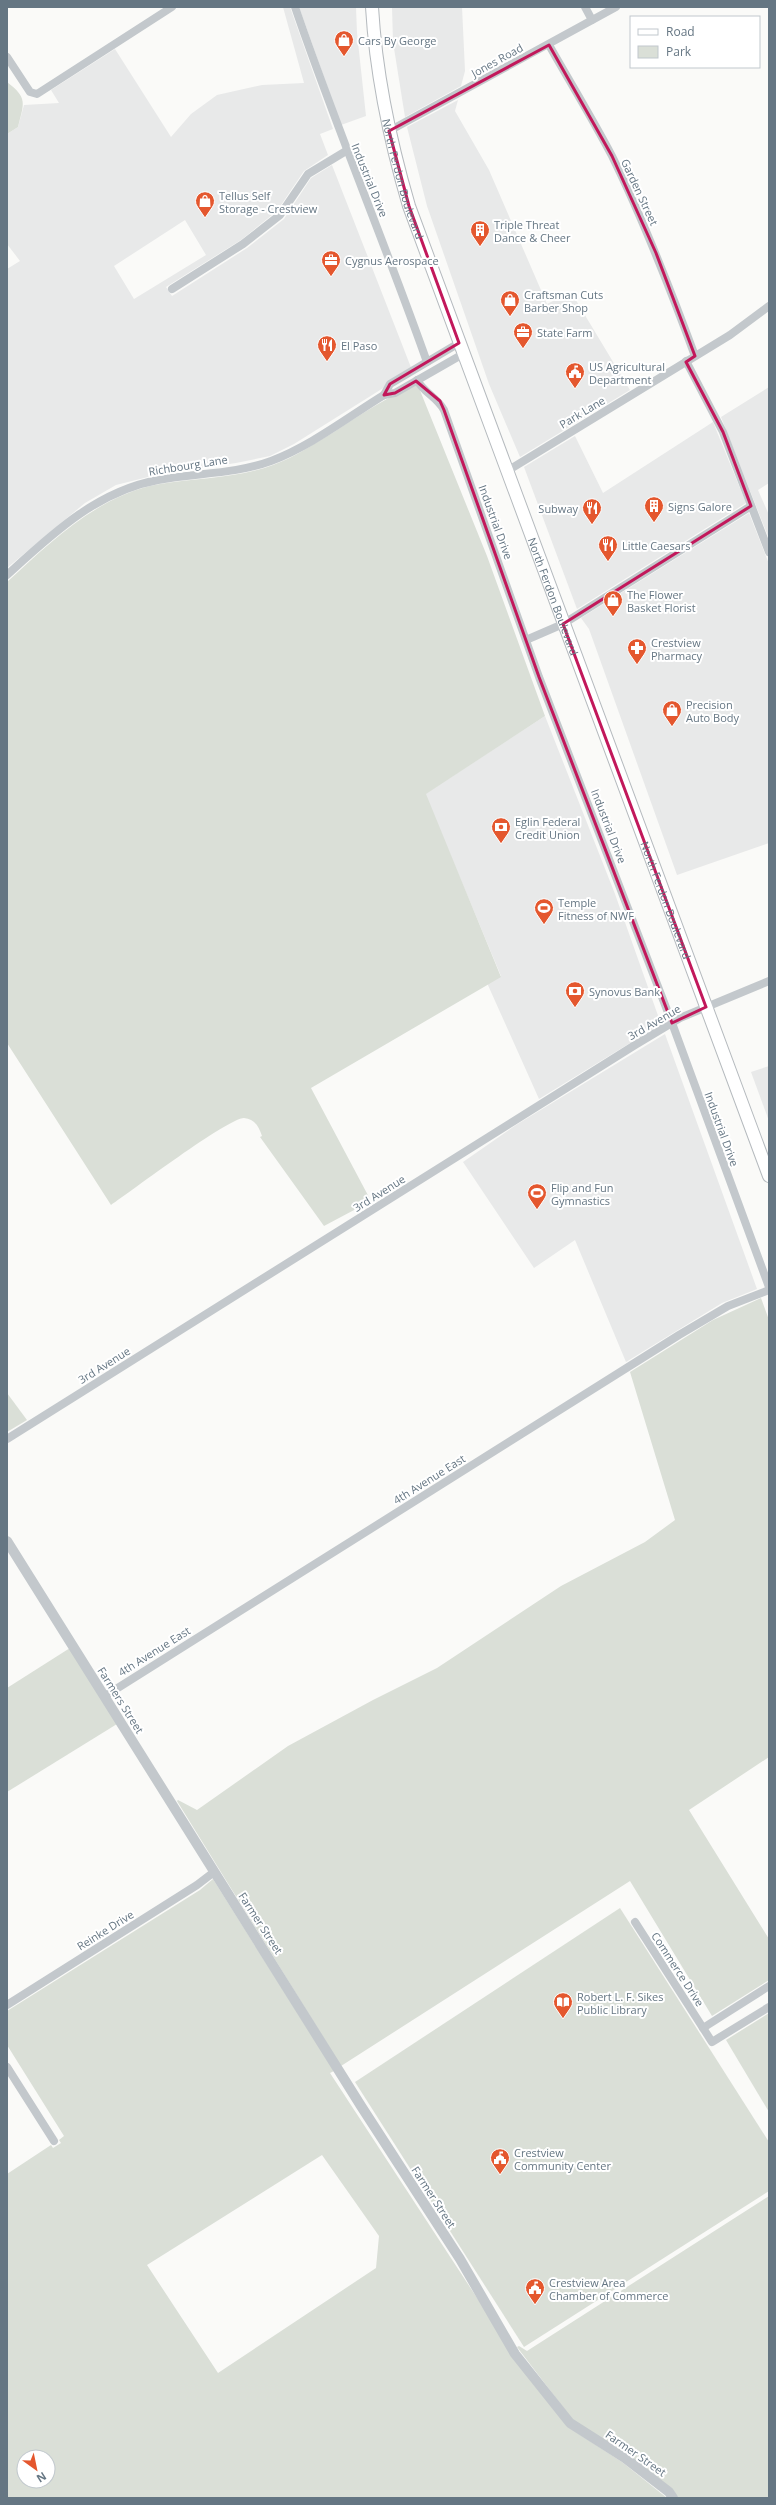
<svg xmlns="http://www.w3.org/2000/svg" width="776" height="2505" font-family="'Open Sans',sans-serif">
	<rect width="100%" height="100%" fill="#fafaf8"/>
	<g fill="#e8e9e9" fill-rule="evenodd">
		<path d="M283 7H290L333 129 320 134 328 155 304 171 277 211 241 240 166 287 172 296 247 248 284 219 311 178 332 165 412 370 294 444 270 456 236 463 156 475 116 485 85 503 7 568V269L20 261 7 244V134L18 127 24 105 59 103 51 90 115 49 171 137 191 114 217 95 262 85 304 83ZM185 220 206 255 134 299 114 266Z"/>
		<path d="M299 7H356L357 33 366 116 341 125Z"/>
		<path d="M392 7H462L465 71 461 86 405 117 393 42Z"/>
		<path d="M458 100 455 111 489 170 547 304 571 292 630 390 520 457 489 384 427 206 407 127Z"/>
		<path d="M769 387V483L758 490 769 515V539L721 417Z"/>
		<path d="M713 422 746 503 577 609 524 467 575 436 603 493Z"/>
		<path d="M749 513 769 564V843L677 875 589 629 581 618Z"/>
		<path d="M545 716 615 894 661 1024 539 1099 487 983 501 976 425 794Z"/>
		<path d="M665 1034 757 1289 722 1303 626 1362 575 1240 534 1268 463 1162 516 1125Z"/>
		<path d="M769 1066V1121L751 1072Z"/>
	</g>
	<g fill="#dadfd7" fill-rule="evenodd">
		<path d="M7 82C28 98 24 103 18 127L7 134Z"/>
		<path d="M417 383 487 556 545 716 426 794 501 977 311 1088 371 1201 324 1226 260 1137 262 1136C259 1127 255 1119 244 1118 228 1118 130 1192 111 1205L7 1043V582C52 541 98 495 160 484 197 478 238 478 273 465 295 457 314 444 334 432 361 414 388 397 417 383Z"/>
		<path d="M761 1298 769 1320V1757L689 1810 769 1939V1980L712 2016 630 1881 341 2066 177 1801 178 1800 197 1810 288 1746 373 1700 437 1668 561 1586 645 1542 675 1520 630 1372 713 1320Z"/>
		<path d="M7 1393 27 1420 7 1432Z"/>
		<path d="M70 1648 117 1724 7 1792V1688Z"/>
		<path d="M213 1879 334 2071 330 2073 481 2304 568 2427 622 2462 667 2498H7V2174L51 2145 53 2148 61 2143 59 2140 64 2136 7 2045V2011L200 1890ZM322 2155 379 2236 376 2268 218 2373 147 2265ZM24 2457H48V2481H24Z"/>
		<path d="M620 1908 769 2142V2191L524 2347 355 2082Z"/>
		<path d="M769 2013V2112L726 2040Z"/>
		<path d="M769 2196V2498H678L673 2490 572 2419 517 2347 519 2346 527 2351Z"/>
	</g>
	<g fill="none" stroke-linecap="round" stroke-linejoin="round">
		<g stroke="#b5babe" stroke-width="14">
			<g id="primary">
				<path id="s1" d="M372 7C376 76 390 141 409 206L769 1176"/>
			</g>
		</g>
		<g stroke="#c3c8cc" stroke-width="8">
			<path d="M295 7C336 127 385 243 427 362"/>
			<path d="M585 7 592 20"/>
			<path d="M549 45C570 82 592 118 612 156 644 221 670 288 695 356"/>
			<path d="M7 57 30 92 37 94 172 7"/>
			<path d="M389 131 616 7"/>
			<path d="M172 289 243 244 280 215 308 174 346 151"/>
			<path d="M686 361 723 432 769 552"/>
			<path d="M417 380C424 393 437 397 444 410L539 677 672 1023 769 1287"/>
			<path d="M384 395 390 384 459 343"/>
			<path d="M507 471 730 335 769 306"/>
			<path d="M7 575C52 534 97 491 158 480 195 473 236 474 271 461 311 446 348 417 384 395L395 393 463 354"/>
			<path d="M526 640 563 624 751 506"/>
			<path d="M7 1439 635 1045 680 1018 769 981"/>
			<path d="M105 1696 679 1335 728 1306 769 1290"/>
			<path d="M635 1922 712 2042 769 2007"/>
			<path d="M7 2005 197 1885 214 1872"/>
			<path d="M703 2028 769 1986"/>
			<path d="M7 2067 54 2141"/>
		</g>
		<path stroke="#c3c8cc" stroke-width="10" d="M7 1541 361 2106 460 2259 515 2354 570 2423 625 2458 669 2492 673 2498"/>
		<use href="#primary" stroke="#fff" stroke-width="12"/>
	</g>
	<path fill="none" stroke="#c2185b" stroke-width="3" stroke-linejoin="round" d="M549 45 612 156 656 253 695 356 686 362 723 432 751 506 563 624 706 1007 672 1023 539 677 444 410 440 401 416 381 395 393 384 395 390 384 459 343 409 206 389 131Z"/>
	<defs>
		<g id="shop-pin" transform="scale(1)"><path d="M0 17L-7.5 6A9.5 9.5 0 1 1 7.5 6Z" fill="#e4572e" stroke="#fff"/><path d="M-5-2.5h2.3a2.7 3.5 0 0 1 5.4 0H5L5.5 6h-11ZM-1.5-2.5h3a1.5 2.3 0 0 0-3 0Z" fill="#fff"/></g>
		<g id="building-pin" transform="scale(1)"><path d="M0 17L-7.5 6A9.5 9.5 0 1 1 7.5 6Z" fill="#e4572e" stroke="#fff"/><path d="M-4-6H4V6H1V3H-1V6H-4ZM-2.5-4.3h1.7v1.8h-1.7ZM.8-4.3h1.7v1.8H.8ZM-2.5-1h1.7V.8h-1.7ZM.8-1h1.7V.8H.8Z" fill="#fff"/></g>
		<g id="office-pin" transform="scale(1)"><path d="M0 17L-7.5 6A9.5 9.5 0 1 1 7.5 6Z" fill="#e4572e" stroke="#fff"/><path d="M-6-3h4V-5.5h4V-3h4V5H-6ZM-1-4.5V-3h2v-1.5ZM-6 0V1H6V0Z" fill="#fff"/></g>
		<g id="restaurant-pin" transform="scale(1)"><path d="M0 17L-7.5 6A9.5 9.5 0 1 1 7.5 6Z" fill="#e4572e" stroke="#fff"/><path d="M-5-6h1v4h1v-4h1v4h1v-4h1v5L-1.5 .5V6h-2V.5L-5-1ZM5-6V6H3V1.5H1.5Q1.5-4 5-6Z" fill="#fff"/></g>
		<g id="civic-pin" transform="scale(1)"><path d="M0 17L-7.5 6A9.5 9.5 0 1 1 7.5 6Z" fill="#e4572e" stroke="#fff"/><path d="M-.6-6.5H3V-4.5H.6V-3L4-1V1h2V6H-6V1h2V-1L-.6-3ZM-1.2 2.5V6h2.4V2.5Z" fill="#fff"/></g>
		<g id="pharmacy-pin" transform="scale(1)"><path d="M0 17L-7.5 6A9.5 9.5 0 1 1 7.5 6Z" fill="#e4572e" stroke="#fff"/><path d="M-2-6h4v4h4v4h-4v4h-4v-4h-4v-4h4Z" fill="#fff"/></g>
		<g id="bank-pin" transform="scale(1)"><path d="M0 17L-7.5 6A9.5 9.5 0 1 1 7.5 6Z" fill="#e4572e" stroke="#fff"/><path d="M-6-4H6V4H-6ZM0-2.3a2.3 2.3 0 1 0 0 4.6a2.3 2.3 0 1 0 0-4.6Z" fill="#fff"/></g>
		<g id="stadium-pin" transform="scale(1)"><path d="M0 17L-7.5 6A9.5 9.5 0 1 1 7.5 6Z" fill="#e4572e" stroke="#fff"/><path d="M0-5a6.5 5 0 1 0 0 10a6.5 5 0 1 0 0-10ZM-3.5-1.8h7v3.6h-7Z" fill="#fff"/></g>
		<g id="library-pin" transform="scale(1)"><path d="M0 17L-7.5 6A9.5 9.5 0 1 1 7.5 6Z" fill="#e4572e" stroke="#fff"/><path d="M-6-4Q-3-5.5-.7-3.5V5Q-3 3-6 4ZM6-4Q3-5.5 .7-3.5V5Q3 3 6 4Z" fill="#fff"/></g>
	</defs>
	<g fill-rule="evenodd">
		<use href="#shop-pin" x="344" y="40"/>
		<use href="#shop-pin" x="205" y="201"/>
		<use href="#building-pin" x="480" y="230"/>
		<use href="#office-pin" x="331" y="260"/>
		<use href="#shop-pin" x="510" y="300"/>
		<use href="#office-pin" x="523" y="332"/>
		<use href="#restaurant-pin" x="327" y="345"/>
		<use href="#civic-pin" x="575" y="372"/>
		<use href="#building-pin" x="654" y="506"/>
		<use href="#restaurant-pin" x="592" y="508"/>
		<use href="#restaurant-pin" x="608" y="545"/>
		<use href="#shop-pin" x="613" y="600"/>
		<use href="#pharmacy-pin" x="637" y="648"/>
		<use href="#shop-pin" x="672" y="710"/>
		<use href="#bank-pin" x="501" y="827"/>
		<use href="#stadium-pin" x="544" y="908"/>
		<use href="#bank-pin" x="575" y="991"/>
		<use href="#stadium-pin" x="537" y="1193"/>
		<use href="#library-pin" x="563" y="2002"/>
		<use href="#civic-pin" x="500" y="2158"/>
		<use href="#civic-pin" x="535" y="2288"/>
	</g>
	<g text-anchor="middle" dominant-baseline="central" stroke-width="4" stroke-linejoin="round" paint-order="stroke">
		<g font-size="11" fill="#657683" stroke="#fff" text-anchor="start">
			<text x="358" y="40">Cars By George</text>
			<text x="219" y="195">Tellus Self<tspan x="219" dy="13">Storage - Crestview</tspan></text>
			<text x="494" y="224">Triple Threat<tspan x="494" dy="13">Dance &amp; Cheer</tspan></text>
			<text x="345" y="260">Cygnus Aerospace</text>
			<text x="524" y="294">Craftsman Cuts<tspan x="524" dy="13">Barber Shop</tspan></text>
			<text x="537" y="332">State Farm</text>
			<text x="341" y="345">El Paso</text>
			<text x="589" y="366">US Agricultural<tspan x="589" dy="13">Department</tspan></text>
			<text x="668" y="506">Signs Galore</text>
			<text x="578" y="508" text-anchor="end">Subway</text>
			<text x="622" y="545">Little Caesars</text>
			<text x="627" y="594">The Flower<tspan x="627" dy="13">Basket Florist</tspan></text>
			<text x="651" y="642">Crestview<tspan x="651" dy="13">Pharmacy</tspan></text>
			<text x="686" y="704">Precision<tspan x="686" dy="13">Auto Body</tspan></text>
			<text x="515" y="821">Eglin Federal<tspan x="515" dy="13">Credit Union</tspan></text>
			<text x="558" y="902">Temple<tspan x="558" dy="13">Fitness of NWF</tspan></text>
			<text x="589" y="991">Synovus Bank</text>
			<text x="551" y="1187">Flip and Fun<tspan x="551" dy="13">Gymnastics</tspan></text>
			<text x="577" y="1996">Robert L. F. Sikes<tspan x="577" dy="13">Public Library</tspan></text>
			<text x="514" y="2152">Crestview<tspan x="514" dy="13">Community Center</tspan></text>
			<text x="549" y="2282">Crestview Area<tspan x="549" dy="13">Chamber of Commerce</tspan></text>
		</g>
		<g font-size="11" fill="#657683" stroke="#fff">
			<text transform="translate(497 60) rotate(-29)">Jones Road</text>
			<text stroke="none"><textPath href="#s1" startOffset="175">North Ferdon Boulevard</textPath></text>
			<text transform="translate(370 180) rotate(68)">Industrial Drive</text>
			<text transform="translate(640 192) rotate(65)">Garden Street</text>
			<text transform="translate(582 412) rotate(-31)">Park Lane</text>
			<text transform="translate(188 465) rotate(-9)">Richbourg Lane</text>
			<text transform="translate(496 522) rotate(70)">Industrial Drive</text>
			<text stroke="none"><textPath href="#s1" startOffset="619">North Ferdon Boulevard</textPath></text>
			<text transform="translate(609 826) rotate(69)">Industrial Drive</text>
			<text stroke="none"><textPath href="#s1" startOffset="943">North Ferdon Boulevard</textPath></text>
			<text transform="translate(654 1022) rotate(-30)">3rd Avenue</text>
			<text transform="translate(722 1129) rotate(70)">Industrial Drive</text>
			<text transform="translate(379 1193) rotate(-32)">3rd Avenue</text>
			<text transform="translate(104 1365) rotate(-32)">3rd Avenue</text>
			<text transform="translate(429 1479) rotate(-32)">4th Avenue East</text>
			<text transform="translate(154 1651) rotate(-32)">4th Avenue East</text>
			<text transform="translate(121 1700) rotate(58)">Farmers Street</text>
			<text transform="translate(261 1923) rotate(57)">Farmer Street</text>
			<text transform="translate(105 1930) rotate(-32)">Reinke Drive</text>
			<text transform="translate(678 1969) rotate(57)">Commerce Drive</text>
			<text transform="translate(434 2197) rotate(57)">Farmer Street</text>
			<text transform="translate(636 2453) rotate(35)">Farmer Street</text>
		</g>
	</g>
	<rect width="776" height="2505" fill="none" stroke="#657683" stroke-width="16"/>
	<rect x="630" y="16" width="130" height="52" fill="#ffffff" stroke="#c1c8cd"/>
	<rect x="638" y="29" width="20" height="6" fill="#ffffff" stroke="#c1c8cd"/>
	<text x="666" y="36" font-size="12" fill="#657683">Road</text>
	<rect x="638" y="46" width="20" height="12" fill="#dadfd7" stroke="#c1c8cd"/>
	<text x="666" y="56" font-size="12" fill="#657683">Park</text>
	<g transform="translate(36 2469) rotate(147)"><circle r="19" fill="#ffffff" stroke="#c1c8cd"/>
	<path d="M0-3L7 15L0 10L-7 15Z" fill="#e4572e"/>
	<text y="-6" font-size="11" font-weight="bold" text-anchor="middle" fill="#657683">N</text>
	</g>
</svg>
